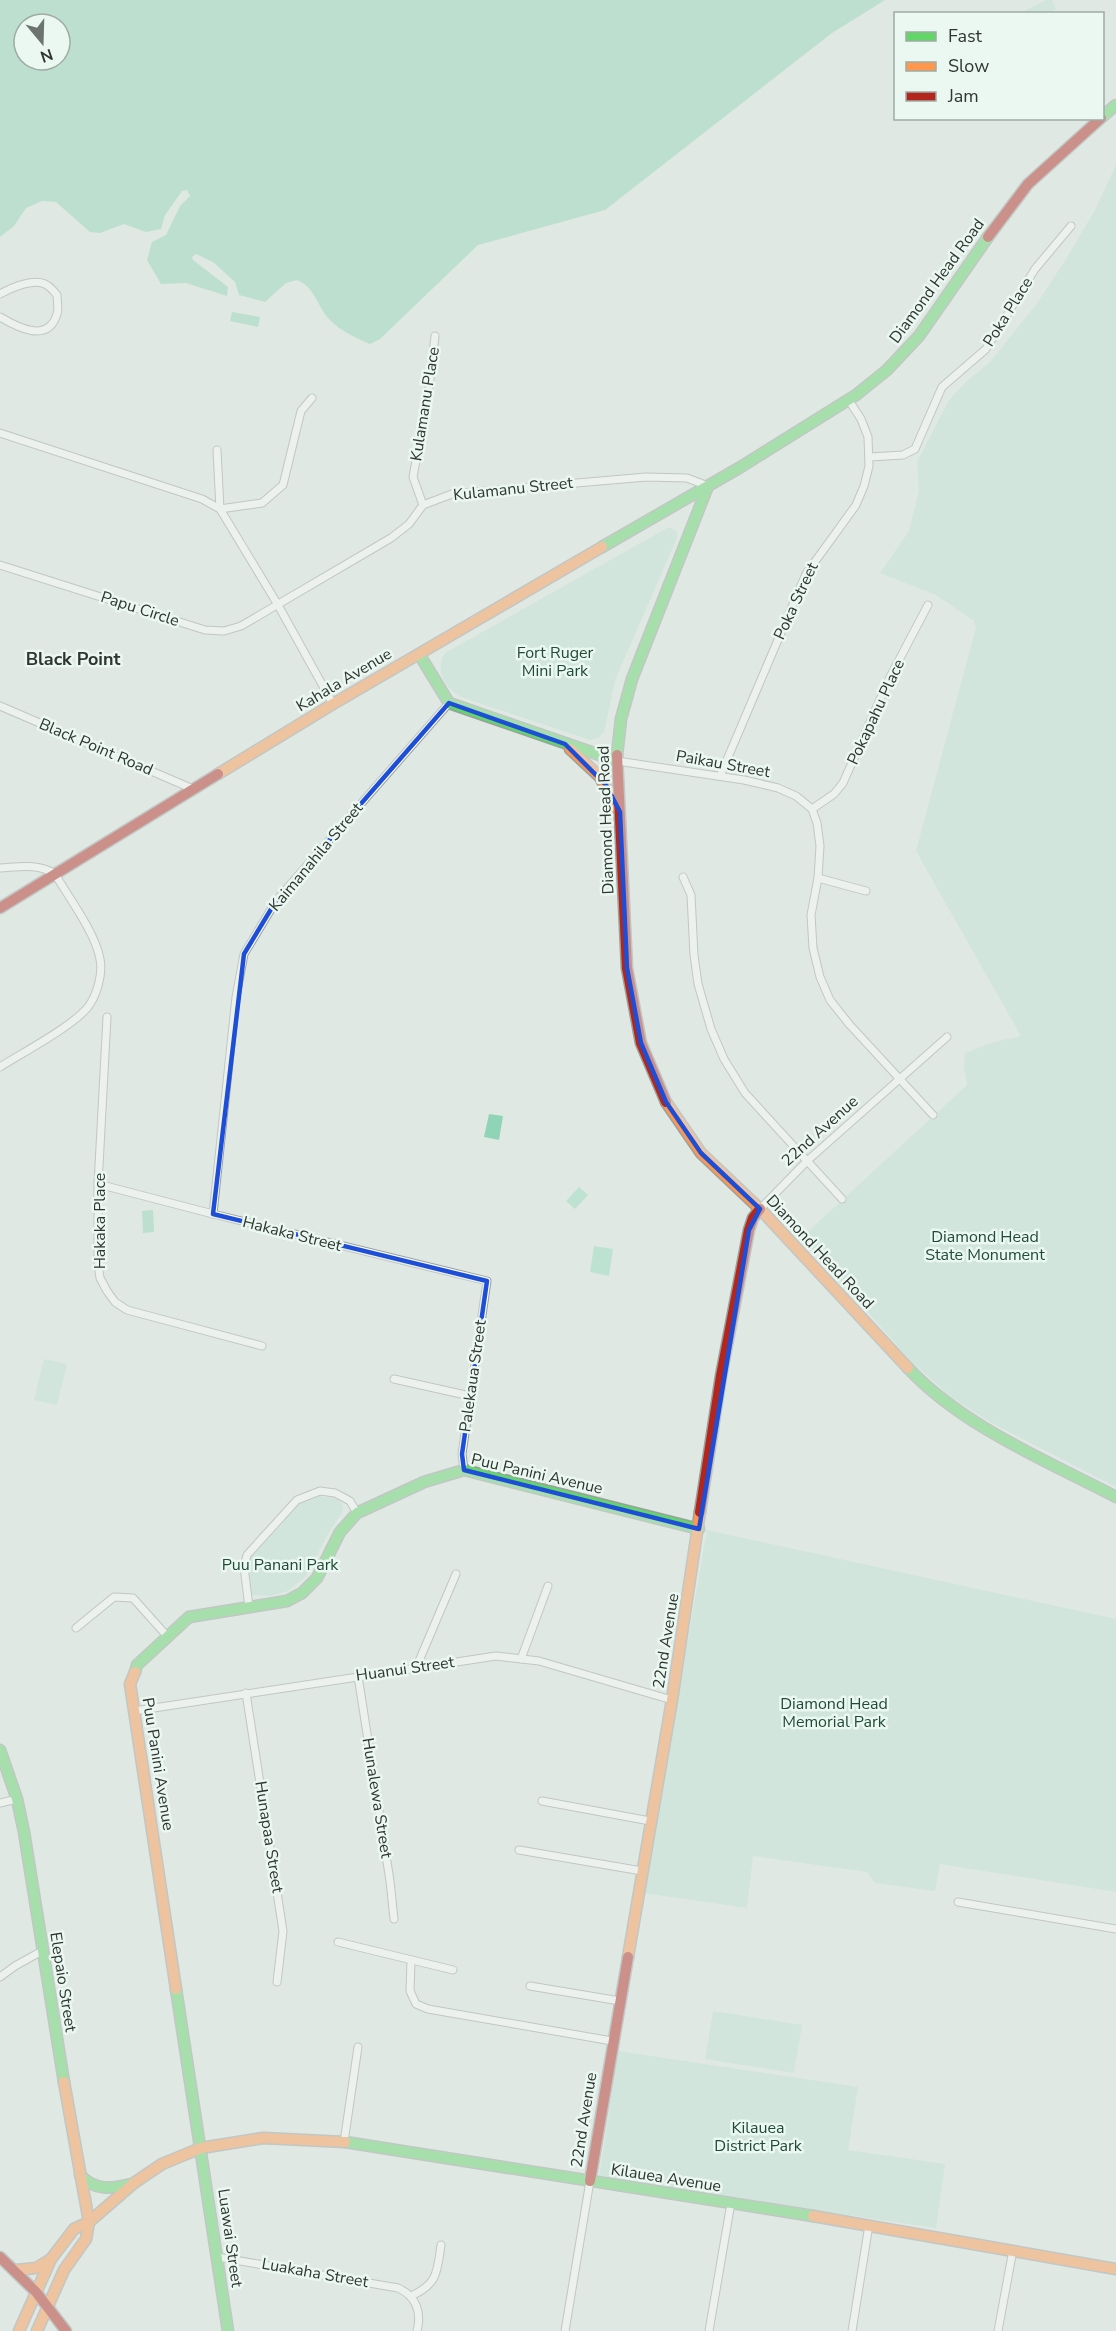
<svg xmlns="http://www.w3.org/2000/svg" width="1116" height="2331" font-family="'Nunito Sans',sans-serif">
	<rect width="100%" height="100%" fill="#e0e8e4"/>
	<g fill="#bee2d2">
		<path d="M1047 0H1052L1056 9 1048 13H1028L1026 10Z"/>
		<path d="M1116 165V1487L990 1422 951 1397 911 1361 802 1237 967 1085 964 1068 965 1053 994 1042 1021 1036 916 851 976 627 974 621 936 595 880 573 909 531 919 491 917 462 949 400 966 382 990 362 1038 302 1066 259 1095 210Z"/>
		<path d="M669 527 677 532V538L615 680 604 732 598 738 590 740 461 697C445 688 434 669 445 653Z"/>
		<path d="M579 1187 588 1195 575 1209 566 1201Z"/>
		<path d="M594 1246 613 1249 609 1276 590 1272Z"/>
		<path d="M44 1359 67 1364 57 1405 34 1400Z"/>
		<path d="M315 1496 336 1498 341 1502 343 1507 342 1513 329 1532 306 1576 288 1591 270 1596 253 1595 250 1590 247 1568 249 1557 281 1525 293 1509 302 1501Z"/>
		<path d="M707 1530 1116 1619V1892L940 1864 935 1891 875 1883 867 1872 753 1856 747 1908 644 1893Z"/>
		<path d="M713 2011 802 2025 794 2073 705 2059Z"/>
		<path d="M618 2051 858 2087 848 2150 945 2164 936 2228 599 2178Z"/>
	</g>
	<g fill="#90d4b8" fill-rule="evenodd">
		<path d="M0 0H885L832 33 605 210 478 245 380 339 370 344C356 338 340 331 329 319 317 306 315 287 297 280L286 283 265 302 239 295 235 282 213 262 196 254 192 257 193 260 228 287 227 296 186 283 161 284 147 260 152 242 166 235 180 206 190 196 187 190 182 191 165 215 161 229 146 232 124 224 100 233 90 232 56 202 42 201 26 208 14 226 0 237ZM24 24H60V60H24Z"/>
		<path d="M232 312 260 317 258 327 230 321Z"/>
		<path d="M489 1114 503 1116 499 1140 484 1137Z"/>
		<path d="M153 1210 154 1232 143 1233 142 1211Z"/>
	</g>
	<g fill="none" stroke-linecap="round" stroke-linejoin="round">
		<g stroke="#9aa09d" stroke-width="9">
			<g id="street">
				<path d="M0 294C10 288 30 280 42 283 48 284 53 290 57 295 57 300 59 309 57 314 48 344 17 327 0 317"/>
				<path d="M0 433 202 499 220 509 262 503 283 485 301 411 312 398"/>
				<path d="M217 450 220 509 278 605 333 704"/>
				<path d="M870 457 903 455 915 449 942 387 986 349 1035 269 1071 226"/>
				<path d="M423 505 413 477 429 388 435 336"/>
				<path d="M0 565 205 630 224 631 241 626 391 538 409 524 423 505 452 494 646 477 687 478 708 486"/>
				<path d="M0 706 193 789"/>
				<path d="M617 761 744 780 778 788 796 796 812 809 817 823 820 846 818 878 811 915 813 948 820 977 830 1000 849 1024 933 1115"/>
				<path d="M720 776 806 574 856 505 864 486 869 466 868 437 861 419 848 399"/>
				<path d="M812 809 834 794 843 783 890 677 928 605"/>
				<path d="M0 868C19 867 38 863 55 874 69 898 95 932 100 959 103 974 97 995 88 1007 73 1026 22 1053 0 1067"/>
				<path d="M683 877 691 895 694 955 698 984 711 1029 724 1059 745 1093 842 1199"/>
				<path d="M818 878 866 891"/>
				<path d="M107 1017 98 1184V1263L100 1278 107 1291 115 1302 127 1310 262 1346"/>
				<path d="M98 1184 213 1214 487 1281 462 1454 464 1470"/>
				<path d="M760 1209 807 1161 947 1037"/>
				<path d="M213 1214 236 997 244 954 276 901 449 703"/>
				<path d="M394 1379 470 1396"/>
				<path d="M249 1607 244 1567 247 1555 297 1500 320 1491 335 1493 350 1501 357 1513"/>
				<path d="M76 1628 114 1597 133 1598 167 1636"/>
				<path d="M521 1659 548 1586"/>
				<path d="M416 1668 456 1574"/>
				<path d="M358 1676 390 1881 394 1919"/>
				<path d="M246 1693 283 1931 277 1982"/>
				<path d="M134 1711 496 1656 539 1661 672 1700"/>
				<path d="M542 1801 650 1821"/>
				<path d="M0 1803 17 1799"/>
				<path d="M519 1850 642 1871"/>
				<path d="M958 1902 1116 1929"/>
				<path d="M338 1942 453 1970"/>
				<path d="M411 1960 410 1991 416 2004 428 2009 612 2041"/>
				<path d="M0 1977 15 1966 42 1951"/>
				<path d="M530 1986 620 2001"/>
				<path d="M344 2142 358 2047"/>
				<path d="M217 2257 398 2288C416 2296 422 2312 417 2331"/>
				<path d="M411 2296C438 2284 437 2272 441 2245"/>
				<path d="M565 2331 590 2181"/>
				<path d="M709 2331 731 2203"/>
				<path d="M852 2331 869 2225"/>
				<path d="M998 2331 1013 2250"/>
			</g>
		</g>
		<g stroke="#9aa09d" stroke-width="13">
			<g id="fast">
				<path d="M1102 117 1116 105"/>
				<path d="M602 547 739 468 856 395 887 370 919 336 988 237"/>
				<path d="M419 654 449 703 617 761"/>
				<path d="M617 755 621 719 632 679 708 486"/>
				<path d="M908 1368C962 1426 1047 1461 1116 1497"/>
				<path d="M135 1672 137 1665 189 1617 287 1601 302 1593 317 1578 340 1532 357 1513 424 1482 464 1470 699 1529"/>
				<path d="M0 1750 17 1799 24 1832 64 2082"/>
				<path d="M176 1989 228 2331"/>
				<path d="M345 2142 813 2216"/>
				<path d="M80 2175C95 2191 111 2189 131 2184"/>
			</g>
		</g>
		<g stroke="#9aa09d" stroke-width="13">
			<g id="slow">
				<path d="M570 749 600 777 617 808"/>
				<path d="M218 774 333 704 602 547"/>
				<path d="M666 1102 701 1153 760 1209 908 1368"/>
				<path d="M135 1672 130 1684 176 1989"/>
				<path d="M628 1957 672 1700 700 1512"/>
				<path d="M813 2216 1116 2269"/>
				<path d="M16 2270 36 2268 51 2259"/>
				<path d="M19 2331 51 2259 74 2229 89 2222 134 2183 162 2164 201 2148 263 2138 345 2142"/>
				<path d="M37 2331 64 2270 86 2239 89 2222 64 2082"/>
			</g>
		</g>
		<g stroke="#9aa09d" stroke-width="13">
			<g id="jam">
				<path d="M988 237 1028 184 1101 118"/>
				<path d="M617 755 627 968 641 1043 666 1102"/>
				<path d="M0 908 218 774"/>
				<path d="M700 1512 721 1376 749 1230 753 1218 760 1209"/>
				<path d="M590 2181 628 1957"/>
				<path d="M0 2257 36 2292 66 2331"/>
			</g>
		</g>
		<use href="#street" stroke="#fafcfb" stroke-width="7"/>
		<use href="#fast" stroke="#63d668" stroke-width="10"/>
		<use href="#slow" stroke="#ff974d" stroke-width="10"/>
		<use href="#jam" stroke="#b3261e" stroke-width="10"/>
	</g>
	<path d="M0 0H1116V2331H0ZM449 703 565 744 606 785 620 812 627 968 641 1043 666 1102 701 1153 760 1209 749 1230 699 1529 464 1470 462 1454 487 1281 213 1214 244 954 276 901Z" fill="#e0e8e4" fill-opacity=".55" fill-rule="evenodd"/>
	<path fill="none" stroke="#1d4ed8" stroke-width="4.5" stroke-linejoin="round" d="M449 703 565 744 606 785 620 812 627 968 641 1043 666 1102 701 1153 760 1209 749 1230 699 1529 464 1470 462 1454 487 1281 213 1214 244 954 276 901Z"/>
	<g text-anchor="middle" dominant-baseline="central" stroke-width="5" stroke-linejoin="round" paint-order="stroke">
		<g font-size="16" fill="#2f3532" stroke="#eaf8f1">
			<text transform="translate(937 281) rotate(-54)">Diamond Head Road</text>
			<text transform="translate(1008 312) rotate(-58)">Poka Place</text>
			<text transform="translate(425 404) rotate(-81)">Kulamanu Place</text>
			<text transform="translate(513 489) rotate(-6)">Kulamanu Street</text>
			<text transform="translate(796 601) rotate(-65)">Poka Street</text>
			<text transform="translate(140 609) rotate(18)">Papu Circle</text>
			<text transform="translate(344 680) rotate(-31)">Kahala Avenue</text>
			<text transform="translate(876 712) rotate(-65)">Pokapahu Place</text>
			<text transform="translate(96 747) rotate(23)">Black Point Road</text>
			<text transform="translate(723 764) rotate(10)">Paikau Street</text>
			<text transform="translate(606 820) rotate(-92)">Diamond Head Road</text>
			<text transform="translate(316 857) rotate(-50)">Kaimanahila Street</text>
			<text transform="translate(820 1131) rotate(-42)">22nd Avenue</text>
			<text transform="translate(100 1221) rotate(-90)">Hakaka Place</text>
			<text transform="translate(292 1234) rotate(14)">Hakaka Street</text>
			<text transform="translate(820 1252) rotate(47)">Diamond Head Road</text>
			<text transform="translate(473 1376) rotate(-82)">Palekaua Street</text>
			<text transform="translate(537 1474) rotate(13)">Puu Panini Avenue</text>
			<text transform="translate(666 1641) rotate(-81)">22nd Avenue</text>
			<text transform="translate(405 1669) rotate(-8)">Huanui Street</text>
			<text transform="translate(158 1764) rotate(81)">Puu Panini Avenue</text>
			<text transform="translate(377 1798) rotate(81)">Hunalewa Street</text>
			<text transform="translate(269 1837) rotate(81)">Hunapaa Street</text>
			<text transform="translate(63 1982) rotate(81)">Elepaio Street</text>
			<text transform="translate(584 2120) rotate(-81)">22nd Avenue</text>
			<text transform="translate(666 2178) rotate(9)">Kilauea Avenue</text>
			<text transform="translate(230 2238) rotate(82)">Luawai Street</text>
			<text transform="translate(315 2273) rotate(10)">Luakaha Street</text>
		</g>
		<g font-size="16" fill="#214a39" stroke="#eaf8f1">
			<text x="555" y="653">Fort Ruger<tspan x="555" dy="18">Mini Park</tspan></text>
			<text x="985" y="1237">Diamond Head<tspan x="985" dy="18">State Monument</tspan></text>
			<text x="280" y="1565">Puu Panani Park</text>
			<text x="834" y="1704">Diamond Head<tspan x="834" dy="18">Memorial Park</tspan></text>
			<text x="758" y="2128">Kilauea<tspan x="758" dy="18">District Park</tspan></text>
		</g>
		<g font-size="18" font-weight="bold" fill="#2f3532" stroke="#eaf8f1">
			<text x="73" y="659">Black Point</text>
		</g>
	</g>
	<rect x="894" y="12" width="210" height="108" fill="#eaf8f1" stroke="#9faaa5" stroke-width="1.5"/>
	<rect x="906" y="32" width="30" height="9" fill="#63d668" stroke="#9faaa5" stroke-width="1.5"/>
	<text x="948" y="42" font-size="18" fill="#2f3532">Fast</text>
	<rect x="906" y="62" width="30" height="9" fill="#ff974d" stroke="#9faaa5" stroke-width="1.5"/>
	<text x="948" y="72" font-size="18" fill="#2f3532">Slow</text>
	<rect x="906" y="92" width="30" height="9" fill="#b3261e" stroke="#9faaa5" stroke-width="1.5"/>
	<text x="948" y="102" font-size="18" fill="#2f3532">Jam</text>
	<g transform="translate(42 42) rotate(161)"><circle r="28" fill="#eaf8f1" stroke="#9faaa5" stroke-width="1.5"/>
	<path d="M0-4.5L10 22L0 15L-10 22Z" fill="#6d7470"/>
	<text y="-9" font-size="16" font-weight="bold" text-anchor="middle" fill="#2f3532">N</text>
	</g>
</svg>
